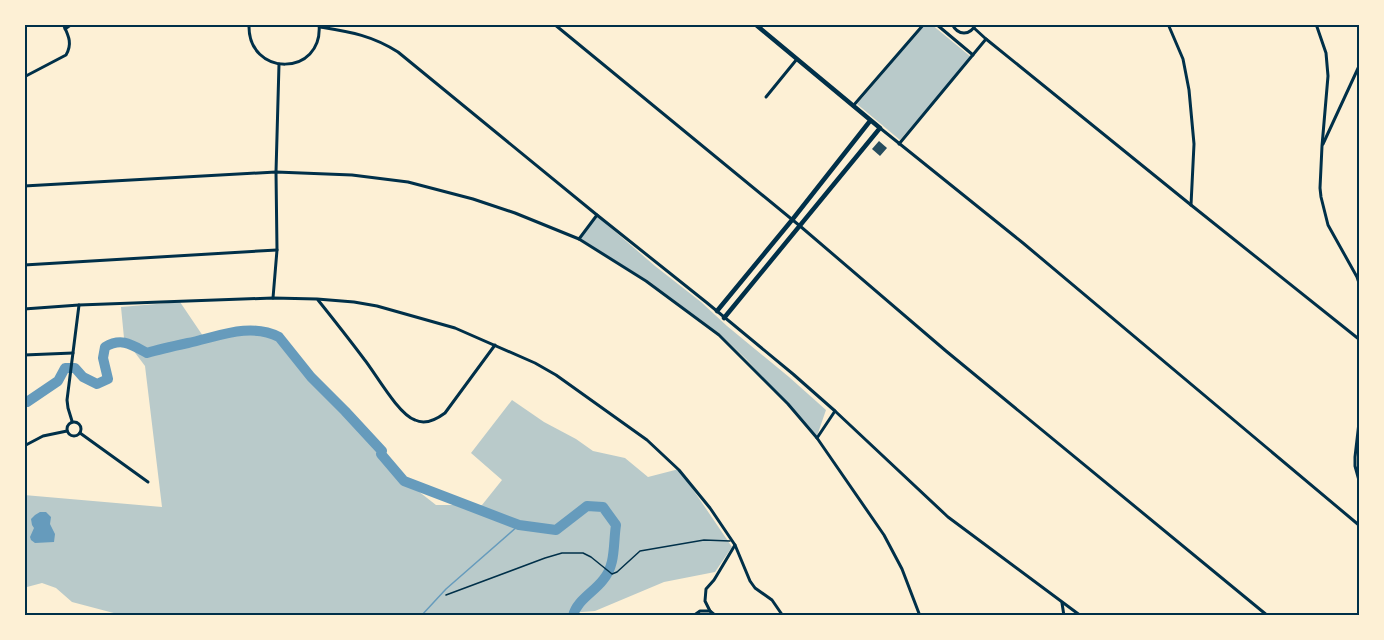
<svg xmlns="http://www.w3.org/2000/svg" width="1384" height="640" font-family="Karla,sans-serif">
	<rect width="100%" height="100%" fill="#fdf0d5"/>
	<g fill="#b9caca">
		<path d="M925 24H931L971 57 900 140 857 104Z"/>
		<path d="M597 216 655 266 701 302 727 326 789 377 826 410 817 436 746 359 720 334 647 280 580 239Z"/>
		<path d="M180 302 203 336 229 331 261 329 280 336 312 376 384 451 383 454 404 480 436 505H482L502 480 471 453 512 400 544 422 576 439 593 451 625 458 648 477 679 469 732 547 715 572 664 582 595 611 528 616H125L72 602 56 588 42 583 27 587H24V495L162 507 145 366 124 338 121 307Z"/>
	</g>
	<path fill="#669bbc" d="M40 512H46L51 517 50 524 55 534 54 542 35 543 31 540 30 537 34 528 32 525 31 519 35 515Z"/>
	<g fill="none" stroke-linecap="round" stroke-linejoin="round">
		<path stroke="#669bbc" stroke-width="1.5" d="M421 616 446 589 519 525"/>
		<path stroke="#669bbc" stroke-width="10" d="M24 400 27 402 58 381 65 368H75L83 377 97 384 108 379 103 358 105 347C122 337 132 345 147 353 160 349 174 346 188 343 217 337 250 322 279 337L311 377 345 411 382 451 381 454 404 481 519 525 556 530 587 506 603 507 616 525C613 544 616 565 603 580 594 592 576 601 573 616"/>
	</g>
	<path fill="#264d5e" d="M879 141 887 148 880 156 872 149Z"/>
	<g fill="none" stroke-linecap="round" stroke-linejoin="round">
		<path stroke="#003049" stroke-width="1.5" d="M446 595 545 558 562 553H583L591 557 612 574 617 572 640 551 704 540 730 541"/>
		<g stroke="#003049" stroke-width="3">
			<path d="M249 24C247 78 324 77 319 24"/>
			<path d="M554 24 800 226 946 351 1268 616"/>
			<path d="M936 24 973 55"/>
			<path d="M952 24C958 36 970 36 976 24"/>
			<path d="M1168 24 1183 59 1189 90 1194 144 1191 205"/>
			<path d="M1316 24 1326 53 1328 76 1322 146 1320 188 1321 197 1328 225 1357 277 1360 286"/>
			<path d="M320 27C350 32 371 35 398 52L597 215 706 302 793 374 835 411 948 517 1081 616"/>
			<path d="M974 28 986 39 1191 205 1360 340"/>
			<path d="M65 29 72 24"/>
			<path d="M24 77 66 55C73 43 68 35 63 24"/>
			<path d="M766 97 797 59"/>
			<path d="M853 106 924 24"/>
			<path d="M880 128 1023 243 1360 526"/>
			<path d="M899 144 986 39"/>
			<path d="M1323 144 1360 64"/>
			<path d="M24 186 276 172 352 175 408 182 473 199 515 213 579 239 646 281 719 335 788 404 817 438 884 535 902 569 920 616"/>
			<path d="M579 239 597 215"/>
			<path d="M24 265 277 250"/>
			<path d="M273 298 277 250 276 172 279 64"/>
			<path d="M318 300C334 320 349 339 364 359 376 374 398 414 415 420 425 425 437 419 445 413L495 345"/>
			<path d="M24 309 79 305 273 298 317 299 354 302 377 306 455 328 535 363 556 375 647 440 679 470 710 508 735 545 750 581 755 588 772 600 783 616"/>
			<path d="M24 355 73 353"/>
			<path d="M1360 414 1355 457V466L1360 484"/>
			<path d="M72 421 68 408 67 400 79 305"/>
			<circle cx="74" cy="429" r="7"/>
			<path d="M80 433 148 482"/>
			<path d="M817 438 835 411"/>
			<path d="M24 446 43 436 67 431"/>
			<path d="M1062 603 1064 616"/>
			<path d="M710 611 705 601 706 589 714 580 735 545"/>
			<path d="M693 616 700 611H710L716 616"/>
		</g>
		<g stroke="#003049" stroke-width="4.5">
			<path d="M717 311 792 220 870 121"/>
			<path d="M724 318 880 128 755 24"/>
		</g>
	</g>
	<rect width="1384" height="640" fill="none" stroke="#fdf0d5" stroke-width="51"/>
	<rect x="26" y="26" width="1332" height="588" fill="none" stroke="#003049" stroke-width="2"/>
</svg>
